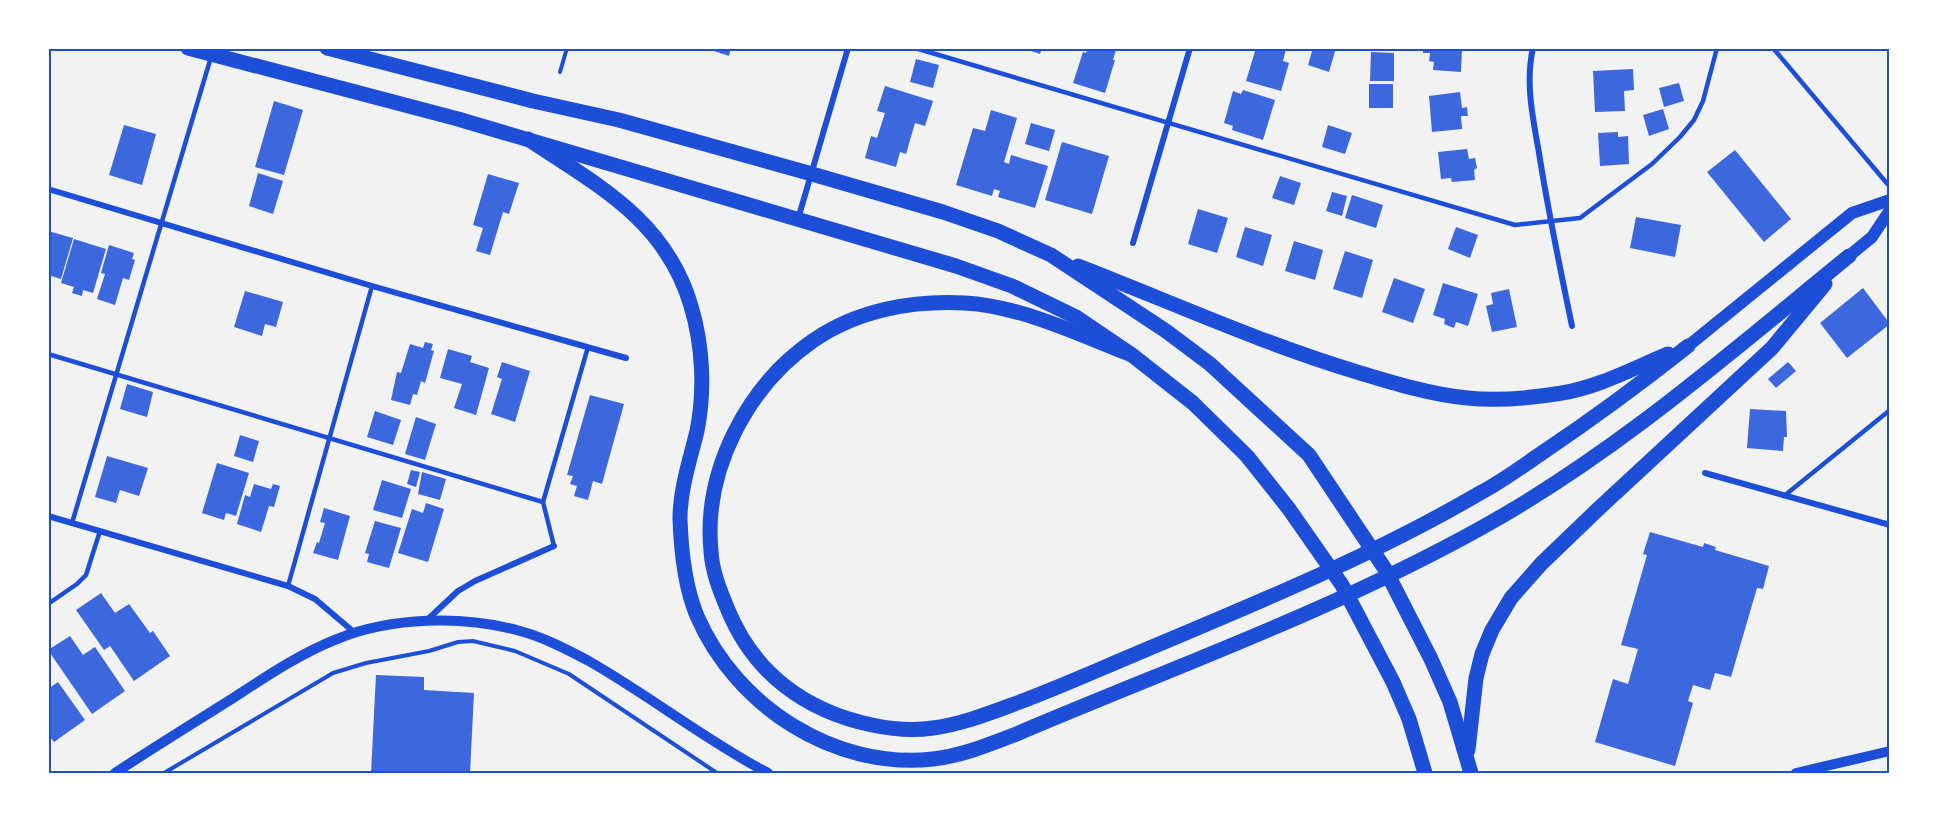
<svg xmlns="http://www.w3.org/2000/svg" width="1938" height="821" font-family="Commissioner,sans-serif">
	<rect width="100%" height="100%" fill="#f2f2f2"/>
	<g fill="#3d67dc">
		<path d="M705 48H731L729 56Z"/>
		<path d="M1022 48H1042L1040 54Z"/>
		<path d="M1088 48 1116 50 1113 60H1115L1105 93 1073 83 1083 52 1086 53Z"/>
		<path d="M1256 48 1286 49 1283 61 1289 63 1281 91 1246 81Z"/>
		<path d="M1313 48H1336L1329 72 1308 65Z"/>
		<path d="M1423 48H1462L1461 72 1433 70 1434 62 1429 61 1430 53H1423Z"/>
		<path d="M1371 52 1394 53V81H1370Z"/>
		<path d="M916 59 939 65 933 88 910 82Z"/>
		<path d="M1633 69 1634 90 1624 91 1625 111 1595 112 1593 71Z"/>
		<path d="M1679 83 1684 101 1664 107 1659 88Z"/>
		<rect x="1369" y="84" width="24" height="24"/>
		<path d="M885 86 933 101 925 126 915 123 906 154 900 152 896 167 865 158 871 136 877 138 885 113 877 111Z"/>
		<path d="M1243 90 1275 100 1263 140 1232 130 1233 126 1224 123 1233 91 1241 94Z"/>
		<path d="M1460 92 1462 108 1467 107 1468 116H1461L1462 129 1432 132 1429 96Z"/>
		<path d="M274 101 303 110 284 175 255 167Z"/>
		<path d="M1663 109 1669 129 1649 136 1643 115Z"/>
		<path d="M991 110 1017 118 1004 162 1009 164 1011 155 1048 166 1035 208 998 197 1000 191 994 189 992 196 956 185 973 128 985 131Z"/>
		<path d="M1031 123 1055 130 1049 151 1025 144Z"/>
		<path d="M124 125 156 134 142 185 109 175Z"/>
		<path d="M1328 125 1352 133 1345 154 1322 147Z"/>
		<path d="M1618 132V137L1628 136 1629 164 1600 166 1598 133Z"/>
		<path d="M1062 142 1109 156 1092 214 1045 200Z"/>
		<path d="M1467 149 1469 159 1475 158 1477 168 1474 170 1475 180 1452 182 1451 178 1441 179 1438 152Z"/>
		<path d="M1735 150 1791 219 1764 242 1707 172Z"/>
		<path d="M258 173 283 181 273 214 249 206Z"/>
		<path d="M488 174 519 183 509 214 503 212 490 255 476 251 483 228 473 225Z"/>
		<path d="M1280 176 1301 183 1294 205 1272 198Z"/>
		<path d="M1332 192 1347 196 1342 216 1326 211Z"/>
		<path d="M1352 195 1383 205 1376 228 1345 218Z"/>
		<path d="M1198 209 1228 218 1217 253 1188 244Z"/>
		<path d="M1636 217 1681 225 1675 257 1630 248Z"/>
		<path d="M1245 227 1272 235 1263 266 1236 257Z"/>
		<path d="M1456 227 1478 235 1470 258 1448 249Z"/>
		<path d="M48 231 73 238 61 279 48 275Z"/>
		<path d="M74 239 106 249 93 293 83 290 82 296 72 293 74 287 61 283Z"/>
		<path d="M1294 241 1323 250 1315 280 1285 271Z"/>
		<path d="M109 245 134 253 132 259 135 260 129 280 123 278 115 305 97 299 105 274 101 273Z"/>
		<path d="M1345 251 1373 260 1362 298 1333 289Z"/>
		<path d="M1394 278 1425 289 1413 323 1382 312Z"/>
		<path d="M1443 283 1478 294 1468 326 1456 322 1454 328 1444 324 1445 319 1433 315Z"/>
		<path d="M1863 288 1890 324 1847 358 1820 323Z"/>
		<path d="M1509 289 1517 327 1492 332 1486 306 1493 304 1491 293Z"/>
		<path d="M245 291 283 302 276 327 265 324 262 336 234 327Z"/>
		<path d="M425 342 433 344 431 350 434 351 425 383 421 381 417 395 413 394 410 405 391 400 397 372 401 373 410 344 423 348Z"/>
		<path d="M448 349 472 356 470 362 489 368 476 415 454 408 462 384 440 378Z"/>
		<path d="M502 362 530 371 515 422 491 414 502 379 497 377Z"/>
		<path d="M1788 362 1796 371 1776 388 1768 379Z"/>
		<path d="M127 384 153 392 147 417 120 409Z"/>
		<path d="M590 395 624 404 602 484 593 481 588 500 574 496 577 486 570 484 573 476 567 475Z"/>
		<path d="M1750 409 1786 411 1787 437H1784L1783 451 1747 448Z"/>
		<path d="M375 411 401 420 393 445 367 437Z"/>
		<path d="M416 417 436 424 425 460 405 454Z"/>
		<path d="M240 435 259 441 253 462 234 456Z"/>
		<path d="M107 456 148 468 139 496 120 490 116 503 95 497Z"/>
		<path d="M217 463 249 473 236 516 226 513 224 520 202 513Z"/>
		<path d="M411 470 420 472 416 487 407 484Z"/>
		<path d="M422 472 446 479 440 500 418 494Z"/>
		<path d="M382 480 411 489 402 518 373 510Z"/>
		<path d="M254 484 271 489 273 484 280 486 274 507 269 506 261 532 237 524 245 495 250 497Z"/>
		<path d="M426 503 444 509 428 562 398 553 412 509 423 513Z"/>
		<path d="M324 508 350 516 338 560 313 553 317 542 319 543 325 523 320 522Z"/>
		<path d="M375 521 401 528 389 568 367 562 369 554 365 553Z"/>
		<path d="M1650 532 1703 547 1704 543 1716 547 1715 550 1769 566 1763 589 1757 588 1731 677 1715 673 1710 690 1693 685 1688 701 1693 703 1675 766 1595 742 1613 679 1628 684 1638 649 1621 645 1647 555 1643 554Z"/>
		<path d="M101 593 115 613 129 604 150 633 153 631 170 656 134 681 110 646 104 650 76 610Z"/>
		<path d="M70 636 83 655 95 647 125 691 92 714 48 650Z"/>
		<path d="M376 675 424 677V690L474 693 470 773H371Z"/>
		<path d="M58 682 85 720 54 742 48 734V689Z"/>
	</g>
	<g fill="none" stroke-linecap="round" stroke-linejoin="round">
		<g stroke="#1d4ed8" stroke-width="4">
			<path d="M560 72 567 48"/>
			<path d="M164 773 333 673 366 663 429 651 458 642 473 641 515 651 569 674 717 773"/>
		</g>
		<g stroke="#1d4ed8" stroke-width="4.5">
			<path d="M915 48 1515 225 1580 218 1652 164 1680 137 1694 120 1703 101 1717 48"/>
			<path d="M1773 48 1890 187"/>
			<path d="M48 354 543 502 554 546"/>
			<path d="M1784 496 1890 410"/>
			<path d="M543 502 588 347"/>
			<path d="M72 523 211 57"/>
			<path d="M288 586 372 286"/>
			<path d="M48 604 77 584 86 575 100 531"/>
		</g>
		<g stroke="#1d4ed8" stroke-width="6">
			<path d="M1533 48C1525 83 1533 118 1539 153 1548 211 1560 268 1572 326"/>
			<path d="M48 189 372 286 626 358"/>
			<path d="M798 219 848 48"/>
			<path d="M1133 243 1190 48"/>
			<path d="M1705 473 1890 525"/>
			<path d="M48 516 288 586 315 599 355 633"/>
			<path d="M427 620 458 591 475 581 554 546"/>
		</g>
		<g stroke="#1d4ed8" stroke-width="10">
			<path d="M115 773C153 748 192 724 230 700 264 678 299 654 337 639 391 617 463 615 520 631 543 637 566 649 587 660 649 695 705 740 768 773"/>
			<path d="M1796 773 1890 751"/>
		</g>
		<g stroke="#1d4ed8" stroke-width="12">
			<path d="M1849 256 1872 237 1890 210"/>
			<path d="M1688 346 1852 213 1890 200"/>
		</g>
		<g stroke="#1d4ed8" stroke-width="15">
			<path d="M188 48 458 119 956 266 1012 286 1076 317 1132 355 1193 403 1247 456 1289 509 1342 585 1393 682 1409 719 1425 773"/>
			<path d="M327 48 533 101 619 120 812 174 943 212 998 231 1051 255 1166 331 1210 364 1309 455 1385 569 1431 659 1450 702 1471 773"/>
			<path d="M528 139C597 185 666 220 691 306 703 346 705 391 697 431 690 460 680 489 680 519 681 550 685 587 697 616 736 706 834 770 933 759 961 756 988 745 1014 735 1171 668 1332 611 1481 528 1615 454 1731 352 1849 256"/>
			<path d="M1078 266C1171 302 1261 343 1357 372 1393 383 1429 394 1467 398 1498 401 1532 398 1562 393 1599 387 1634 368 1668 354"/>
			<path d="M1132 355C1080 335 1021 306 965 303 913 300 858 310 814 340 748 385 703 470 711 551 712 571 720 591 728 610 754 673 805 711 872 725 891 729 914 731 933 728 962 724 990 713 1017 703 1055 689 1093 672 1131 656 1249 606 1369 558 1480 493 1501 482 1520 468 1539 455 1591 420 1639 385 1688 346"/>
			<path d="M1468 750 1476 678 1482 654 1492 630 1511 598 1541 564 1595 512 1772 348 1825 284"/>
		</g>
	</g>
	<rect width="1938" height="821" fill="none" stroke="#ffffff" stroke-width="99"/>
	<rect x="50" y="50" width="1838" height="722" fill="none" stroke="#1d4ed8" stroke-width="2"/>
</svg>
